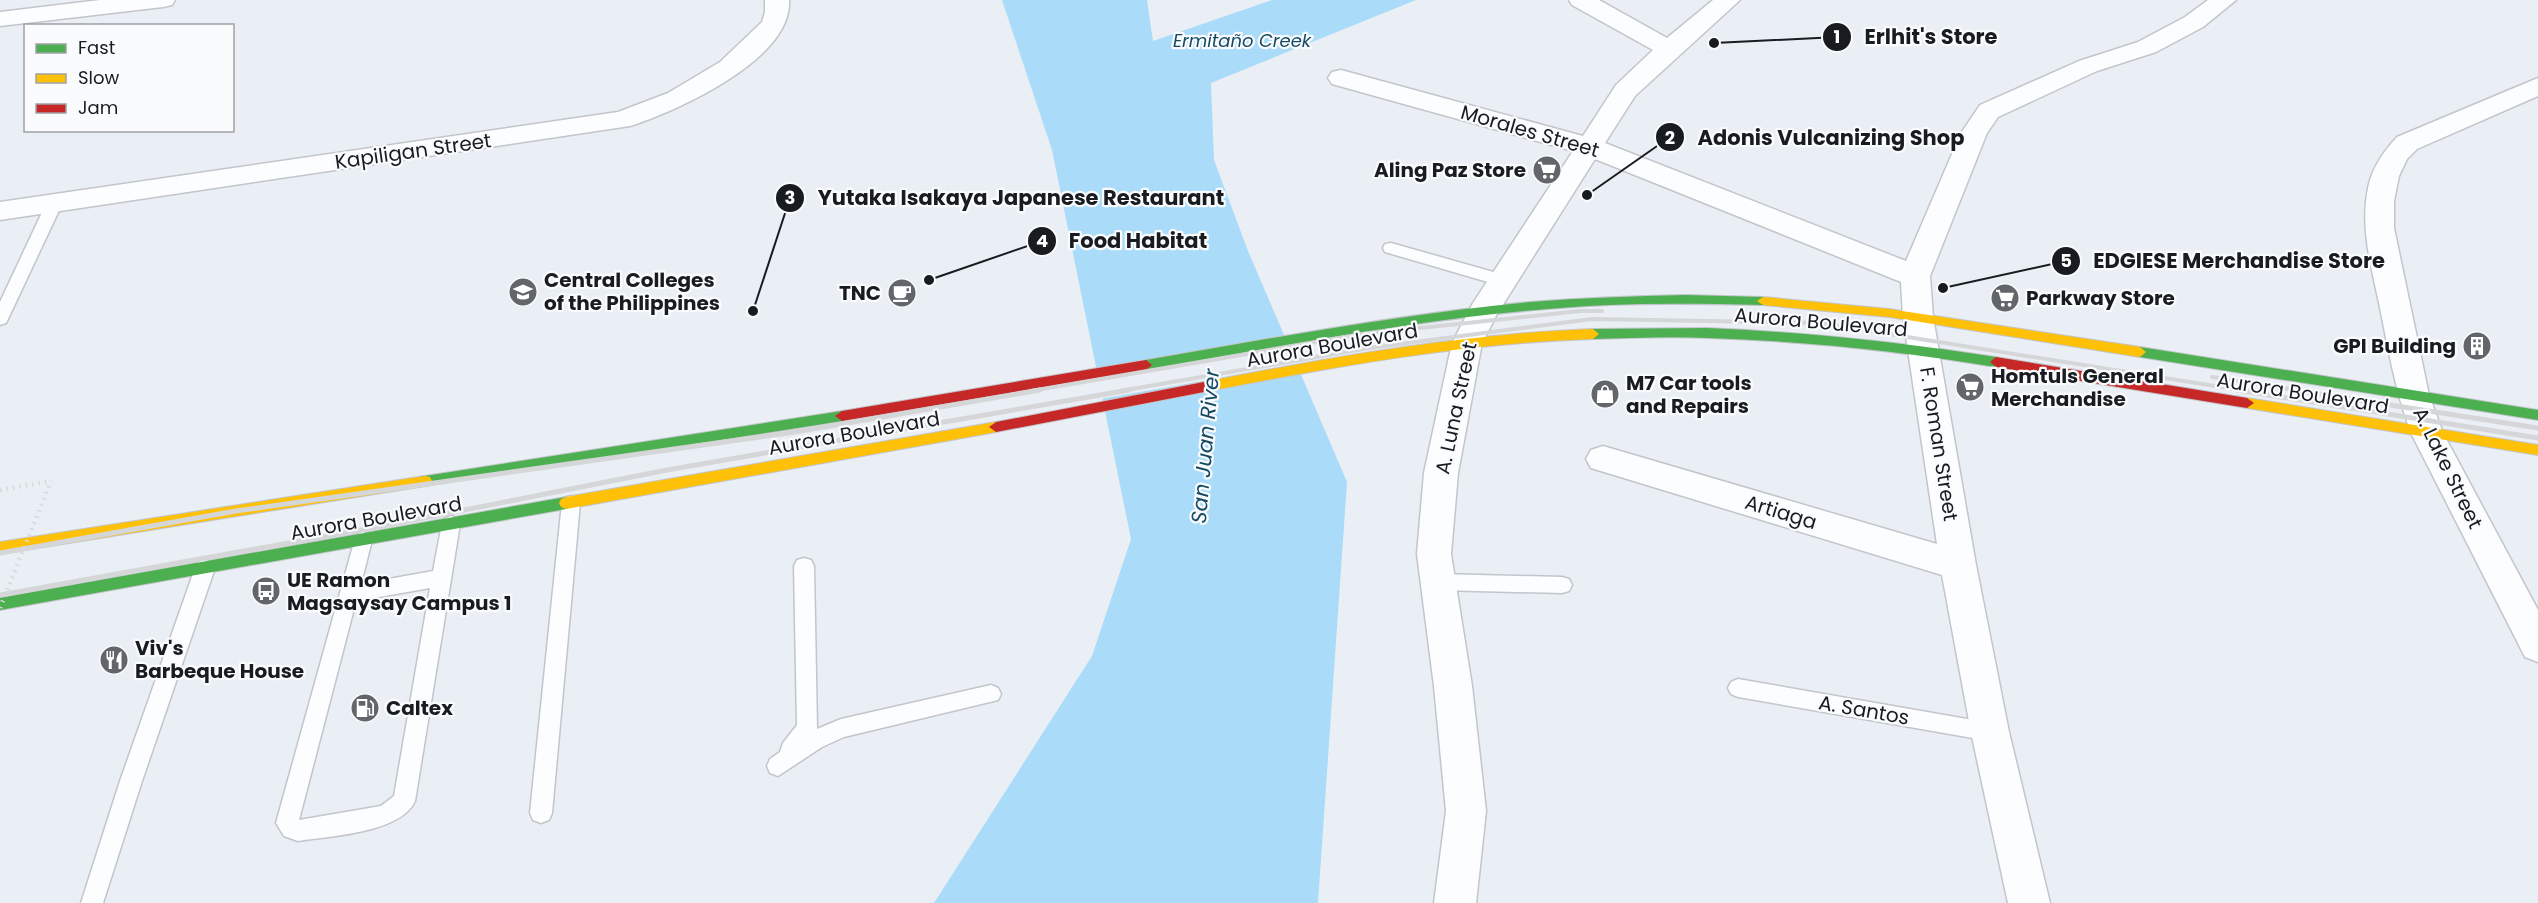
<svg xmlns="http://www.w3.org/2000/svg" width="2538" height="903" font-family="Poppins,sans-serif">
	<rect width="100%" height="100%" fill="#eaeff5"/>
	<path fill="#aadbf9" d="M1002 0H1147L1153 41 1272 0H1416L1211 83 1214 160 1248 251 1347 482 1318 903H934L1092 656 1131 539 1052 150Z"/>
	<path fill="#eaeff5" d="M1290 342 1300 364 1100 399 1095 376Z"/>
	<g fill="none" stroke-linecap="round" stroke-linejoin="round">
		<g stroke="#c2c5ca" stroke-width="3">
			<g id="lane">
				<path d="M54 199 62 204 8 319 6 323 0 325V302L46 204Z"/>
				<path d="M1391 243 1511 277 1513 281 1511 285 1505 287 1385 252 1383 248 1385 244Z"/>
				<path d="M571 496 578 498 580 503 552 813 549 820 541 823 533 820 530 813 562 503 564 498Z"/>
				<path d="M451 516 458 519 460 524 415 801C401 833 329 836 298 841L284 836 276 823 356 535 363 532 370 535 372 540 361 584 433 571 442 524 444 519ZM430 588 394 796 381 806 299 820 356 601Z"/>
				<path d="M804 558 811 560 814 566 817 729 841 719 991 685 998 688 1001 694 998 700 844 737 822 747 778 776 770 773 767 766 770 759 780 752 783 743 797 725 794 566 797 560Z"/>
				<path d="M205 560 212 562 215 568 142 781 103 903H81L120 781 195 568 198 562Z"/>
				<path d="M1438 574 1562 577 1569 579 1572 585 1569 591 1562 593 1438 590 1431 588 1428 582 1431 576Z"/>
				<path d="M1738 679 1990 723 1997 725 2000 732 1997 739 1990 741 1738 697 1731 694 1728 688 1731 682Z"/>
			</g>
		</g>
		<g stroke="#c2c5ca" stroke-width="3">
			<g id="street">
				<path d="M100 0H175L172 5 163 7 0 26V12Z"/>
				<path d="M765 0H789C793 59 677 111 630 126L0 220V202L618 112 668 93 720 62 762 22 765 12Z"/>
				<path d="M1569 0H1599L1667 38 1713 0H1740L1635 96 1605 143 1906 261 1961 133 1980 105 2079 61 2138 42 2185 17 2208 0H2236L2203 27 2156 52 2097 71 1998 117 1987 133 1930 276 1933 317 1976 565 2009 732 2050 903H2008L1971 732 1942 575 1591 468 1586 459 1591 450 1603 446 1937 544 1903 317 1901 282 1595 159 1497 314 1482 343 1458 473 1451 554 1472 686 1486 811 1476 903H1434L1446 811 1434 686 1417 554 1424 473 1452 343 1473 303 1573 151 1332 84 1328 78 1332 72 1341 70 1583 136 1616 85 1653 50 1572 5Z"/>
				<path d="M2538 78V96L2417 149 2407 159 2399 176 2394 201V228L2429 395 2443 433 2538 610V662L2525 657 2411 433C2395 390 2388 347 2379 303 2371 265 2360 227 2368 188 2372 168 2383 152 2397 137Z"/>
			</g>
		</g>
		<g stroke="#c2c5ca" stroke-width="2">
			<g id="fast">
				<path d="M1685 295 1763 297 1769 301 1763 305C1711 304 1660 303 1609 305 1453 312 1299 343 1146 370L1140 365 1146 360C1273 338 1401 314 1530 302 1582 298 1634 296 1685 295Z"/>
				<path d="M1707 328C1804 332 1900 342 1996 357L2002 362 1996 367C1901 351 1805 341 1708 338 1670 336 1631 338 1593 339L1587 334 1593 329Z"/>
				<path d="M2140 347 2538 410V420L2140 357 2134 352Z"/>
				<path d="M842 411 849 416 842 421 425 486 420 485 418 481 420 477 425 476Z"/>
				<path d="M566 497 571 499 573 503 571 507 566 509 0 610V598Z"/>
			</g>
		</g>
		<g stroke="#c2c5ca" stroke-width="2">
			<g id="slow">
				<path d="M1763 297 1889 309 2140 347 2146 352 2140 357 1889 317 1763 305 1757 301Z"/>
				<path d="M1593 329 1599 334 1593 339C1461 343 1333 367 1204 392L1198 387 1204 382C1333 357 1461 334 1593 329Z"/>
				<path d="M2247 398 2538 445V455L2247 408 2240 403Z"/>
				<path d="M996 422 1003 427 996 432 566 509 561 507 559 503 561 499 566 497Z"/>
				<path d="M425 476 430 477 432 481 430 485 425 486 0 554V542Z"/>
			</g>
		</g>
		<g stroke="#c2c5ca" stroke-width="2">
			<g id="jam">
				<path d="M1996 357 2247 398 2254 403 2247 408 1996 367 1990 362Z"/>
				<path d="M1146 360 1152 365 1146 370 842 421 835 416 842 411Z"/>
				<path d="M1204 382 1210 387 1204 392 996 432 989 427 996 422Z"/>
			</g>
		</g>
		<path stroke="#d6d8da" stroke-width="4.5" stroke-dasharray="1.5 5" stroke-linecap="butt" d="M0 490 51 481"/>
		<use href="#lane" fill="#fcfdfe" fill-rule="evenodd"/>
		<use href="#street" fill="#fcfdfe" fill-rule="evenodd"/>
		<use href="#fast" fill="#4caf50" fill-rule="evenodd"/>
		<use href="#slow" fill="#ffc107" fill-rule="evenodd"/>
		<use href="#jam" fill="#c62828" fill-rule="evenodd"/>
		<g stroke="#d5d6d7" stroke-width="4">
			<path d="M2212 377 2303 391"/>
			<path d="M1031 391 1363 334 1580 311H1602"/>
			<path d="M1120 391 1369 348 1592 319 1820 323 2246 391"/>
		</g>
		<g stroke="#d5d6d7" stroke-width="5">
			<path d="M2237 390 2538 438"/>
			<path d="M2294 390 2538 428"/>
			<path d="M0 553 236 511 795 432 1040 390"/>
			<path d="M0 595 383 526 667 470 1129 390"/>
		</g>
		<path stroke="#d6d8da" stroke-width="4.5" stroke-dasharray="1.5 5" stroke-linecap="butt" d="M0 608 51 481"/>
	</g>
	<defs>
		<g id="supermarket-disc" transform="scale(1.5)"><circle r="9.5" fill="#62656a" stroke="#f9fbfd"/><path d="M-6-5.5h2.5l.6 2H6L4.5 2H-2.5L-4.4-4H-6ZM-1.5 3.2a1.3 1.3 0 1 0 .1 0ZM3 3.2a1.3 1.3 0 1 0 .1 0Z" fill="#fff"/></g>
		<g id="university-disc" transform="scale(1.5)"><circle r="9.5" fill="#62656a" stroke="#f9fbfd"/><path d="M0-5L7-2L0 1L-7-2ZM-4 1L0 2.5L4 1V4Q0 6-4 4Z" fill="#fff"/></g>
		<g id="cafe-disc" transform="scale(1.5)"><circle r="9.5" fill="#62656a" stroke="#f9fbfd"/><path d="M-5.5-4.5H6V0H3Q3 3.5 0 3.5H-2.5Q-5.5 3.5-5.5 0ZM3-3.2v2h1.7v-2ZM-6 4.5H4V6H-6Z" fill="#fff"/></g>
		<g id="building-disc" transform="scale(1.5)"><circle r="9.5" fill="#62656a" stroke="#f9fbfd"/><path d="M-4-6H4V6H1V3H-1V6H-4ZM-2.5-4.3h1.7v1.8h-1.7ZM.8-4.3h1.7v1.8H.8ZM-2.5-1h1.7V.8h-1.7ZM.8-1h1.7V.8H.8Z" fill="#fff"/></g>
		<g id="shop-disc" transform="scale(1.5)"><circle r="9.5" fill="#62656a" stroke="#f9fbfd"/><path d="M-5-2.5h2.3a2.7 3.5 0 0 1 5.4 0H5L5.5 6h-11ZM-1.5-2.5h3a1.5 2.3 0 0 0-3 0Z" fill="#fff"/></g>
		<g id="bus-disc" transform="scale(1.5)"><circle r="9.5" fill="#62656a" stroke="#f9fbfd"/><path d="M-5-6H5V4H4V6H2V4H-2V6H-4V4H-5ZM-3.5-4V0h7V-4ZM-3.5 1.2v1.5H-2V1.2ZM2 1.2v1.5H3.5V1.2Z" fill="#fff"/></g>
		<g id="restaurant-disc" transform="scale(1.5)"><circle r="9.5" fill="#62656a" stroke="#f9fbfd"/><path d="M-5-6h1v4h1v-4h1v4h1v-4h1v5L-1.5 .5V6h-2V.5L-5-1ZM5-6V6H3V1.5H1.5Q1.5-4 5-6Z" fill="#fff"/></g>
		<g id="fuel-disc" transform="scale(1.5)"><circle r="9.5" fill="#62656a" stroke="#f9fbfd"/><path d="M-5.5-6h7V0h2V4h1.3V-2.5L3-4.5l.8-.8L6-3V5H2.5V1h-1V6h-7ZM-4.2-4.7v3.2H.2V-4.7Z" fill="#fff"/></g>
	</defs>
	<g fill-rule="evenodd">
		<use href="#supermarket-disc" x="1547" y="170"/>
		<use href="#university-disc" x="523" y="292"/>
		<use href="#cafe-disc" x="902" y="293"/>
		<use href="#supermarket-disc" x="2005" y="298"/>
		<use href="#building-disc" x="2477" y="346"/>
		<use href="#supermarket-disc" x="1970" y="387"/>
		<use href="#shop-disc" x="1605" y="394"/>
		<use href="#bus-disc" x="266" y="591"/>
		<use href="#restaurant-disc" x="114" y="660"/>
		<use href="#fuel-disc" x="365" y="708"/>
	</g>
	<g text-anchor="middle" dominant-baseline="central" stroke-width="4.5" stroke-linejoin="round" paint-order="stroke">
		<g font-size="18" font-style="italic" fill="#154a65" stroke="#f9fbfd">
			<text x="1242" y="40">Ermitaño Creek</text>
		</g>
		<g font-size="20" fill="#181b1f" stroke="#f9fbfd">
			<text transform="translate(1530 131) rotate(16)">Morales Street</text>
			<text transform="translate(413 151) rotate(-8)">Kapiligan Street</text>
			<text transform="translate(1821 322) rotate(5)">Aurora Boulevard</text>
			<text transform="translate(1332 345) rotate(-10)">Aurora Boulevard</text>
			<text transform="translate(2303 393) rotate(9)">Aurora Boulevard</text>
			<text transform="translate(1456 408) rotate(-78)">A. Luna Street</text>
			<text transform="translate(854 433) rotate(-10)">Aurora Boulevard</text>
			<text transform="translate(1939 444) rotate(81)">F. Roman Street</text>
			<text transform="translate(2448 468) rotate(64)">A. Lake Street</text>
			<text transform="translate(1781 512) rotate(17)">Artiaga</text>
			<text transform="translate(376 518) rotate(-10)">Aurora Boulevard</text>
			<text transform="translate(1864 710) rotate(10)">A. Santos</text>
		</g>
		<g font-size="20" font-weight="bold" fill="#181b1f" stroke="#f9fbfd" text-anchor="start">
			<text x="1526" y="170" text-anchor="end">Aling Paz Store</text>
			<text x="544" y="280">Central Colleges<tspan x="544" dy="23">of the Philippines</tspan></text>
			<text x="881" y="293" text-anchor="end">TNC</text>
			<text x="2026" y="298">Parkway Store</text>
			<text x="2456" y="346" text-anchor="end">GPI Building</text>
			<text x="1991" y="376">Homtuls General<tspan x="1991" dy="23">Merchandise</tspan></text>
			<text x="1626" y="383">M7 Car tools<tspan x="1626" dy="23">and Repairs</tspan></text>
			<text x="287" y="580">UE Ramon<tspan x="287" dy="23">Magsaysay Campus 1</tspan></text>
			<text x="135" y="648">Viv's<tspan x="135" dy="23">Barbeque House</tspan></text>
			<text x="386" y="708">Caltex</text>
		</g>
		<g font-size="21" font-style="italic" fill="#154a65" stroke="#f9fbfd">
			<text transform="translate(1205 446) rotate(-85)">San Juan River</text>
		</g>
	</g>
	<path fill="none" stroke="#181b1f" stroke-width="2" d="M1714 43L1837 37M1587 195L1670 137M753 311L790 198M929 280L1042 241M1943 288L2066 261"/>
	<g fill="#181b1f" stroke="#f9fbfd" stroke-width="2">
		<circle cx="1714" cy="43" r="6"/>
		<circle cx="1587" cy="195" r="6"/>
		<circle cx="753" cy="311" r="6"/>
		<circle cx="929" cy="280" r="6"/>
		<circle cx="1943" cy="288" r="6"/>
		<circle cx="1837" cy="37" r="15"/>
		<circle cx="1670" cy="137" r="15"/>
		<circle cx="790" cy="198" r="15"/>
		<circle cx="1042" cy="241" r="15"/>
		<circle cx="2066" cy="261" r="15"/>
	</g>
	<g font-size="18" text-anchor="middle" font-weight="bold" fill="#fff">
		<text x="1837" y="43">1</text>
		<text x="1670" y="144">2</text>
		<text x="790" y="204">3</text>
		<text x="1042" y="247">4</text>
		<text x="2066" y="267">5</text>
	</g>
	<g font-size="21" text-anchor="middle" font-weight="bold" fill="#181b1f" stroke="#f9fbfd" stroke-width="4.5" stroke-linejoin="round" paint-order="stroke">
		<text x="1931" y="44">Erlhit's Store</text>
		<text x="1831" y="145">Adonis Vulcanizing Shop</text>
		<text x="1021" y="205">Yutaka Isakaya Japanese Restaurant</text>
		<text x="1138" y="248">Food Habitat</text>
		<text x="2239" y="268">EDGIESE Merchandise Store</text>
	</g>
	<rect x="24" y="24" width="210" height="108" fill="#f9fbfd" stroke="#9fa1a4" stroke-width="1.5"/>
	<rect x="36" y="44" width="30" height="9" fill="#4caf50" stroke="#9fa1a4" stroke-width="1.5"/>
	<text x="78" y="54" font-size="18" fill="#181b1f">Fast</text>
	<rect x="36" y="74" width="30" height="9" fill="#ffc107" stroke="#9fa1a4" stroke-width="1.5"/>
	<text x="78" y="84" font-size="18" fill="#181b1f">Slow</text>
	<rect x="36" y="104" width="30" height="9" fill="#c62828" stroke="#9fa1a4" stroke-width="1.5"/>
	<text x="78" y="114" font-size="18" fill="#181b1f">Jam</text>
</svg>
